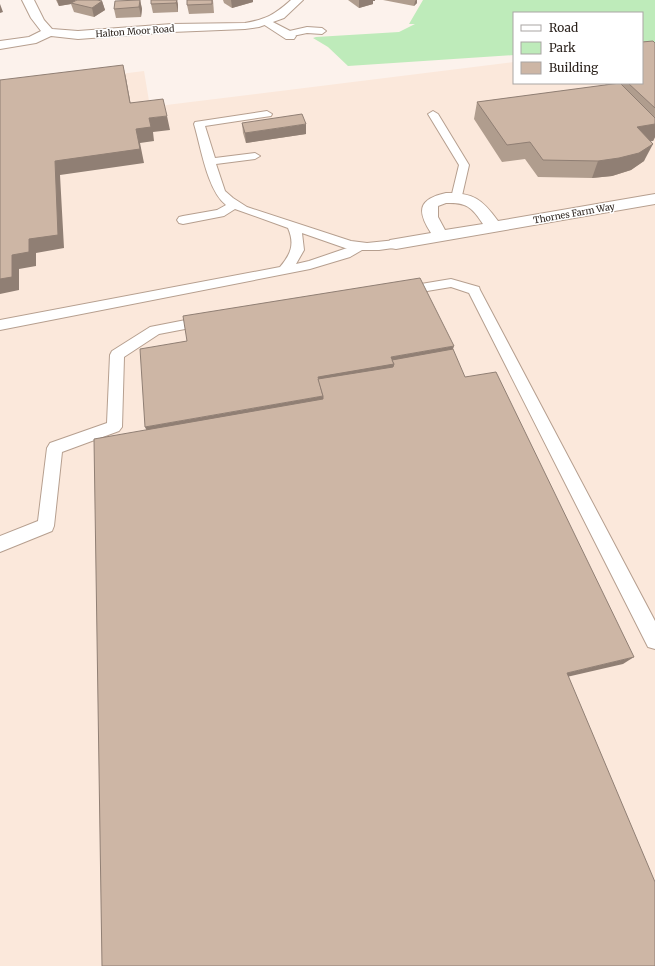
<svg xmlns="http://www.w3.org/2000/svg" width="655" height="966" font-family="Merriweather,serif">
	<rect width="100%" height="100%" fill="#fcf2ec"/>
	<path fill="#fbe8db" d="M655 56V966H0V89L144 71 150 107 514 62V83H642Z"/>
	<path fill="#beebba" d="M423 0H655V55H642V13H514V55L348 66 328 47 313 38 316 37 399 32 415 24H409Z"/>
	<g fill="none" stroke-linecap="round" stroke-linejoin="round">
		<g stroke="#b69f8f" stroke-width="2">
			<g id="service">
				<path d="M307 27 322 28 326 31 322 34 307 33 288 37 284 34 285 32Z"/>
				<path d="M267 111 272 114 271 116 205 126 215 158 255 153 260 156 255 159 216 164 225 191 233 198 247 207 351 241 367 243 396 240 400 241 402 244 400 247 379 250H362L350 257 310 269 0 330V320L280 267C291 254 295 244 288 228L235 209 224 216 183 224 179 223 177 220 179 217 183 216 217 210 226 205C207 190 201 147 194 124L195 122ZM302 233 345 248H347L309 261 296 264 304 250Z"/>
				<path d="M433 111 438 114 469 165 461 200H453L451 198 459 165 428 114Z"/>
				<path d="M451 279 479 287 480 290 655 621V649L648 647 469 293 451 287 403 295 398 294 397 291 398 288 403 287Z"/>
				<path d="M206 316 211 318 213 321 211 324 159 334 124 357 122 427 119 431 62 452 54 526 52 531 0 552V536L38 521 47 448 50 443 107 423 110 355 112 351 150 327Z"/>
			</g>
		</g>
		<g stroke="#b69f8f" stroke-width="2">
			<g id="minor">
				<path d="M267 19 294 33 296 36 294 39H286L263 24 261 22 263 20Z"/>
				<path d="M446 193C474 193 482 199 498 221L655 194V204L396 249 390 248 388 244 390 240 431 233C416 210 419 199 446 193ZM446 203C466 202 472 207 483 224L445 230 438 217V206Z"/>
			</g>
		</g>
		<g stroke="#b69f8f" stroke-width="2">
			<path id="tertiary" d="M22 0H34L44 20 52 29 78 31 172 24 245 23C267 19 274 15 291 0H303L284 18 259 27 245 29 172 32 78 39 51 36 36 43 0 49V41L29 37 41 31 31 18Z"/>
		</g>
		<use href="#service" fill="#fff" fill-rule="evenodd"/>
		<use href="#minor" fill="#fff" fill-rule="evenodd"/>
		<use href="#tertiary" fill="#fff" fill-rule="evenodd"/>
	</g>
	<g fill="#b09d8e">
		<path d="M56 0 102 1 105 10 94 17 74 12 71 4 59 6Z"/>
		<path d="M140 0 142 9 141 17 116 18 114 9Z"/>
		<path d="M151 0H177L178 5V12L153 13 151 4Z"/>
		<path d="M213 0 214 13 189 14 187 5Z"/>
		<path d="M223 0H253V2L232 8 224 3Z"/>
		<path d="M348 0H375V1H373V4L359 8Z"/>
		<path d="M383 0H417V3L414 6Z"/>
		<path d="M655 43V137L653 141H650L644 161 631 170 612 176 592 178 538 177 525 159 502 162 474 119 477 102 606 85 604 83H642Z"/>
		<path d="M242 123 306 134 246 143 243 133Z"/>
	</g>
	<g fill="#907f74">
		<path d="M57 0H75L76 3H71V4L59 6Z"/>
		<path d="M140 0 142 9 141 17 139 7Z"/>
		<path d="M177 0 178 5V12L176 3Z"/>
		<path d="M231 0H253V2L232 8Z"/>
		<path d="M359 0H375V1H373V4L359 8Z"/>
		<path d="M416 0H417V3L414 6 415 1Z"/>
		<path d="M102 1 105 10 94 17 92 8Z"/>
		<path d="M0 4 3 12 0 13Z"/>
		<path d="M123 65 126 78 133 117 130 103Z"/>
		<path d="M167 116 170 130 153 132 154 141 140 143 144 163 60 175 64 248 36 253V266L19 269V290L0 294V279L12 255 29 239 55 161 136 129 149 118Z"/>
		<path d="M306 124V134L246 143 245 133Z"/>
		<path d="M655 124V137L653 141 630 144 637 127Z"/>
		<path d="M653 144 644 161 631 170 612 176 592 178 598 161Z"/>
		<path d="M454 346 449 362 321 392 318 377 391 357Z"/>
		<path d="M323 396V412L152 442 145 427Z"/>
		<path d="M634 657 623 664 558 679 567 673Z"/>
	</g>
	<g fill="#cdb6a5" stroke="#907f74">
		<path d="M77 0H97L102 1 92 8 71 3Z"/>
		<path d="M140 0 139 7 114 9 115 1Z"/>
		<path d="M151 0H177L176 3 151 4Z"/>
		<path d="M187 0H212V4L187 5Z"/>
		<path d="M653 41 655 43V108L628 83H642V42Z"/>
		<path d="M123 65 130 103 163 99 167 116 149 118 151 127 136 129 140 149 55 161 58 235 29 239V252L12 255V277L0 279V80Z"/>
		<path d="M620 83 655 118V124L637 127 653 144 639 153 619 158 598 161 543 160 530 142 507 145 477 102Z"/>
		<path d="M302 114 306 124 245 133 242 123Z"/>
		<path d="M420 278 454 346 391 357 394 364 318 377 323 396 145 427 140 349 187 341 183 316Z"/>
		<path d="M453 349 465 377 496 372 634 657 567 673 655 882V966H102L94 439 323 399V396L318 379 393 367 394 364 392 360Z"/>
	</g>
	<g text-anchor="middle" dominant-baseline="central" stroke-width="3" stroke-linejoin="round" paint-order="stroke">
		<g font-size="9" fill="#281f19" stroke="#fff">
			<text transform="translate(135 31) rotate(-4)">Halton Moor Road</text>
			<text transform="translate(574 213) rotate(-10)">Thornes Farm Way</text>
		</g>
	</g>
	<rect x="513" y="12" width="130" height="72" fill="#ffffff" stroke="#a9a5a3"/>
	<rect x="521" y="25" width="20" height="6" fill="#ffffff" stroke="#a9a5a3"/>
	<text x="549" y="32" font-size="12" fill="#281f19">Road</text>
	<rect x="521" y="42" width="20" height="12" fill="#beebba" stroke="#a9a5a3"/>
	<text x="549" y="52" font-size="12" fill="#281f19">Park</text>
	<rect x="521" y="62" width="20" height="12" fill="#cdb6a5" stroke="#a9a5a3"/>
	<text x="549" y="72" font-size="12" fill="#281f19">Building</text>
</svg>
